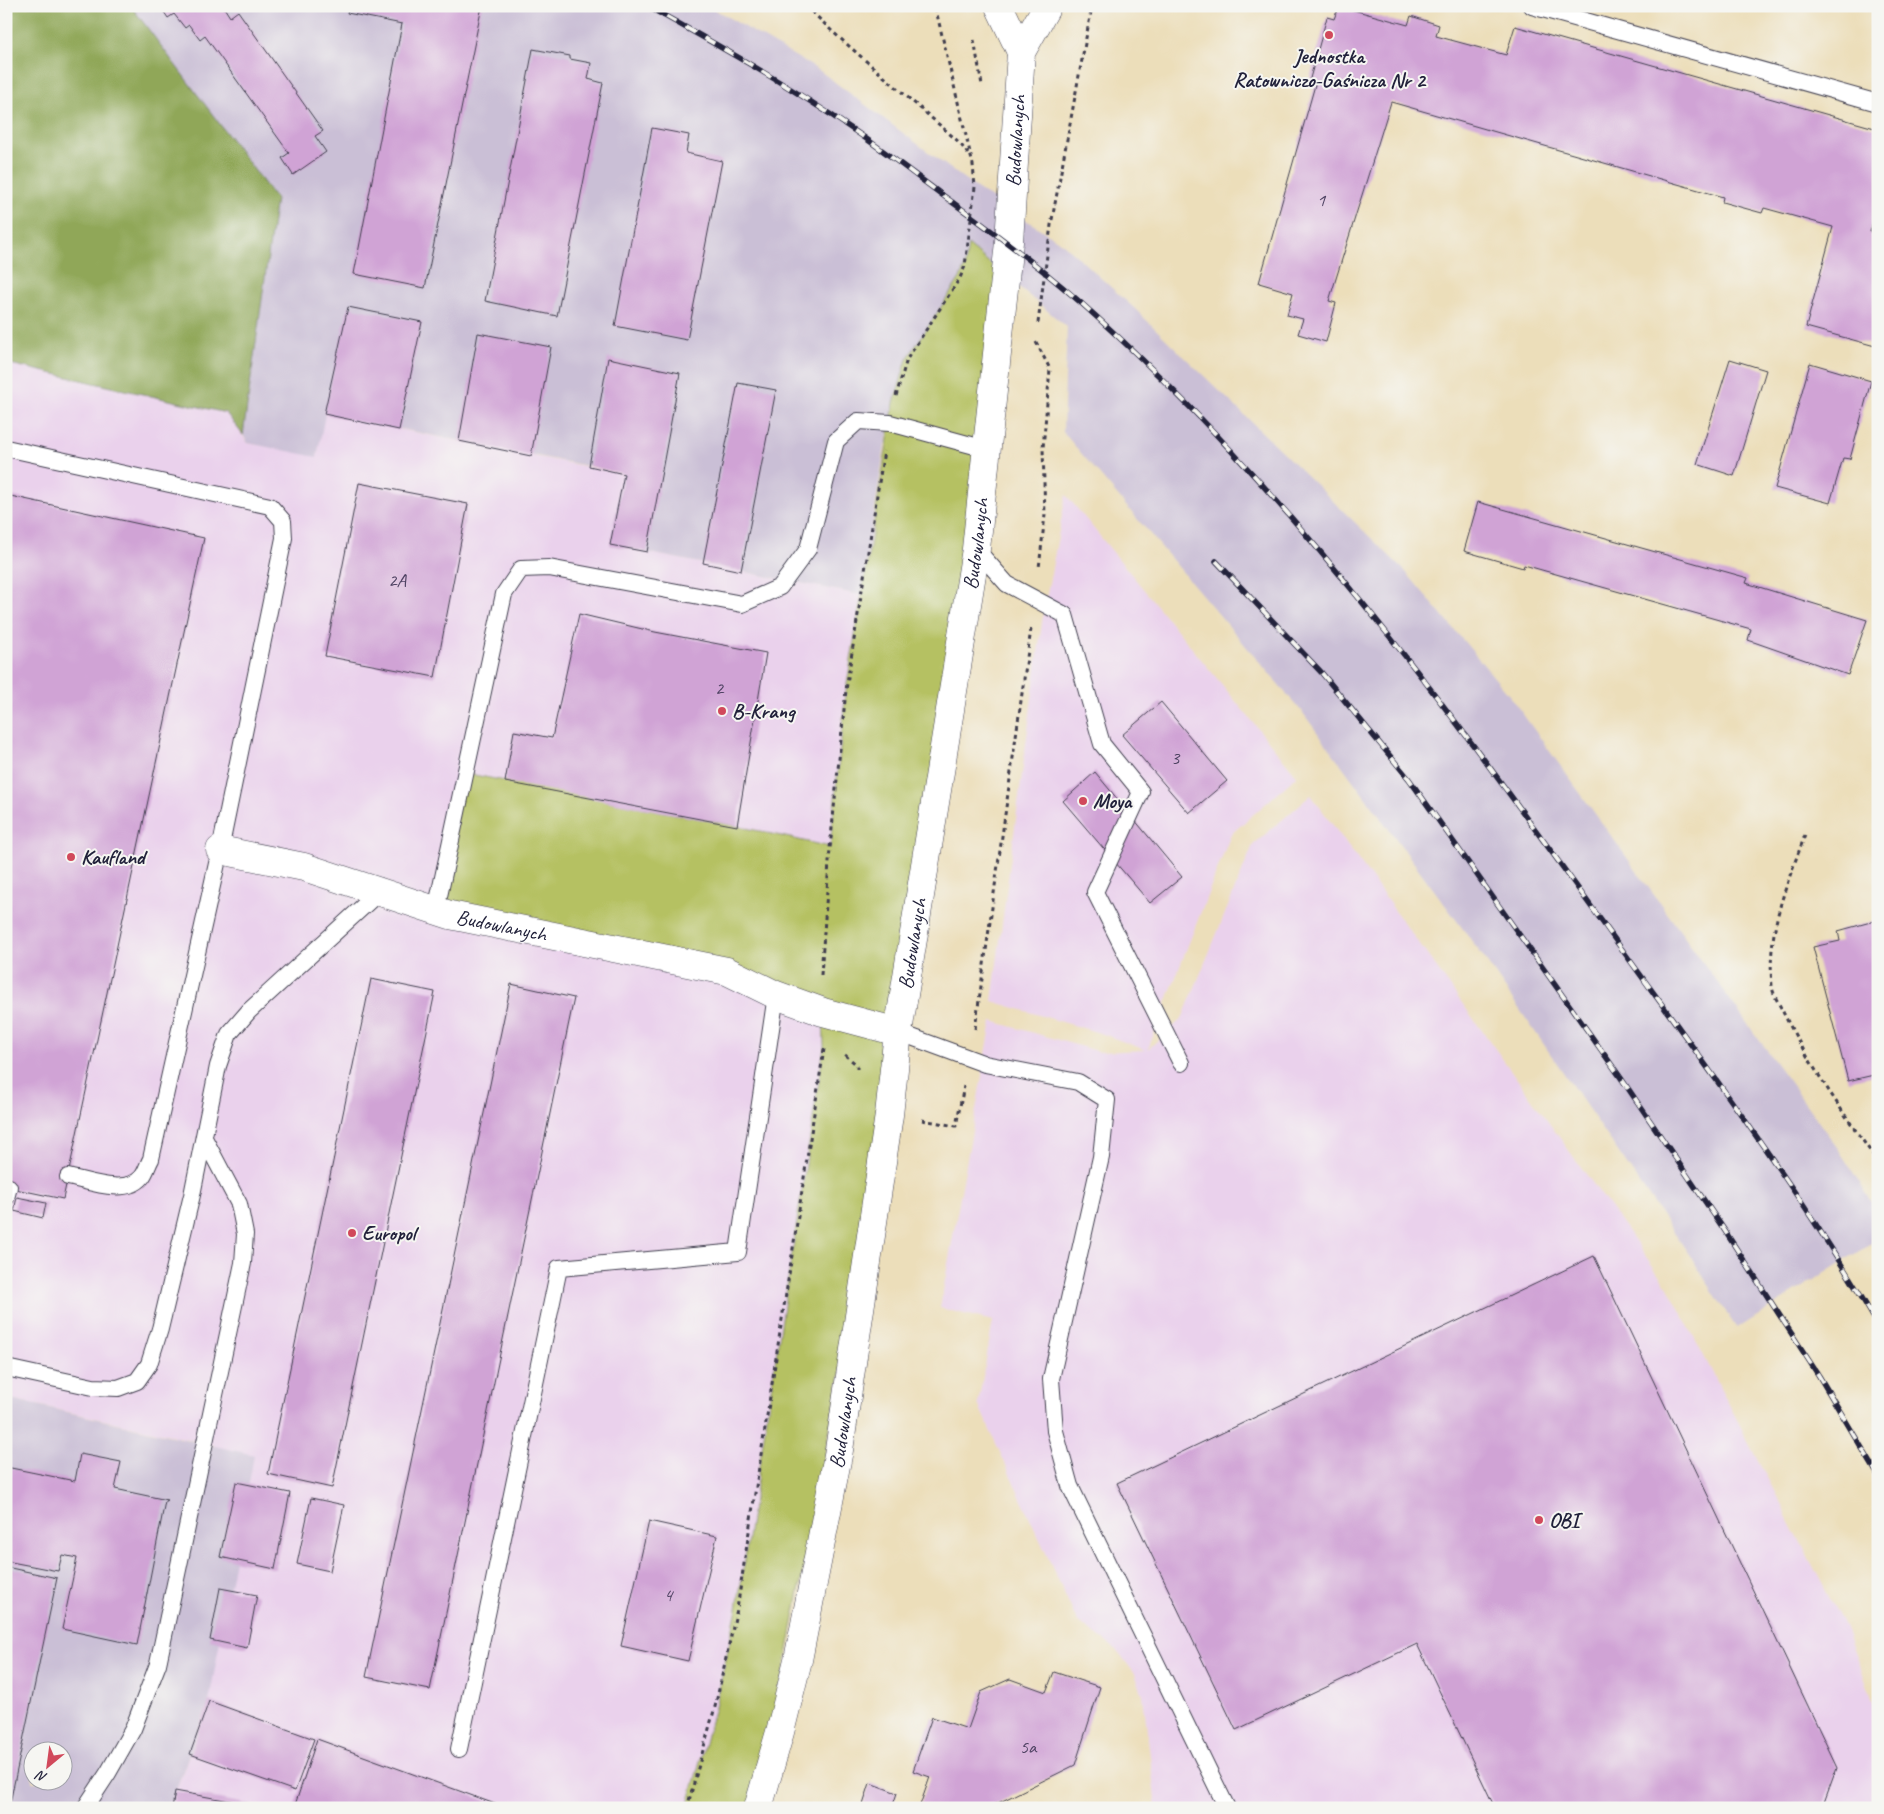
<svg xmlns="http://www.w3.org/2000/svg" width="1884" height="1814" font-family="Caveat,sans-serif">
	<rect width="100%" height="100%" fill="#f6f6f2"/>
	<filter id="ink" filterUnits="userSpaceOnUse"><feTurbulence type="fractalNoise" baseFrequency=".02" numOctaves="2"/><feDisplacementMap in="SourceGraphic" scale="10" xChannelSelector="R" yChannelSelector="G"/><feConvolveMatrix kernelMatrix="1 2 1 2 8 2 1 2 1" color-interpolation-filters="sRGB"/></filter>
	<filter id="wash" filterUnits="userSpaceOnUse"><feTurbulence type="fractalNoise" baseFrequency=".0096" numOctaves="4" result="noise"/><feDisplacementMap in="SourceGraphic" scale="20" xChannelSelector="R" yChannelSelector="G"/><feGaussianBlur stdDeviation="1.12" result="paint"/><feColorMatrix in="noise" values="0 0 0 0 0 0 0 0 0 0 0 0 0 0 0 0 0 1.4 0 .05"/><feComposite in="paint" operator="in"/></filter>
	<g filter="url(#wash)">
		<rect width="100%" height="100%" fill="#ecdeba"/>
		<g fill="#ead1ec">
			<path d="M6 363 227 413 248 443 317 456 324 414 624 474 610 545 861 595 846 690 830 848 736 826 464 773 727 971 823 1012 824 1047 737 1609 715 1707 687 1808H169L209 1701 214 1445 6 1398Z"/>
			<path d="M1066 495 1297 776 1231 834 1148 1049 1182 1019 1253 845 1311 795 1668 1287 1841 1620 1878 1712V1808H1156L1143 1695 1135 1674 1117 1650 1077 1621 978 1404 993 1321 940 1308 992 1021 1100 1052 1146 1050 1103 1034 992 1001 1043 615Z"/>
		</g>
		<g fill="#cabfd6" fill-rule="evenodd">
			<path d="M131 6H709L820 71 975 187 1062 243 1135 309 1405 571 1509 695 1839 1150 1878 1212V1239L1737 1329 1691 1257 1477 948 1303 713 1063 432 1067 327 968 245 965 266 960 278 908 359 903 371 885 446 861 595 610 545 623 473 325 414 317 457 248 443 243 435 276 199Z"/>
			<path d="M6 1398 254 1455 209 1701 169 1808H6ZM32 1752H62V1782H32Z"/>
		</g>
		<path fill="#b5c162" stroke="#6c724e" d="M968 245 1005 276 889 1115 758 1808H687L715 1707 737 1609 824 1047 823 1012 776 995 436 910 464 773 737 826 830 847 846 690 894 403 907 359 960 278 965 266Z"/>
		<path fill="#90a758" stroke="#59644a" d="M6 6H131L276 199 243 435 226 413 6 363Z"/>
		<g id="blocks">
			<g fill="#d0a3d5">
				<path d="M160 6H223L230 17 238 11 323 131 315 136 326 152 293 175 282 158 289 153 205 36 200 40 189 25 185 28 174 14 168 18Z"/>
				<path d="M349 6H482L425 288 354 274 402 24 347 13Z"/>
				<path d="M1339 6 1408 25 1411 16 1439 25 1436 36 1506 55 1515 26 1878 129V203L1870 232 1878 235V336L1875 346 1806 327 1833 227 1764 208 1762 213 1722 202 1723 197 1391 102 1329 301 1336 303 1326 342 1298 334 1303 319 1287 315 1293 293 1259 283 1315 85 1309 82 1327 17 1334 19Z"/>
				<path d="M533 49 570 56V59L591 63 588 79 603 83 557 316 485 301Z"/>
				<path d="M652 128 689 135 686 153 722 161 687 340 615 326Z"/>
				<path d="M348 307 422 322 399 430 324 414Z"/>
				<path d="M478 333 551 347 531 456 459 441Z"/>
				<path d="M608 358 680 373 647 552 610 545 624 474 589 466Z"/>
				<path d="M1730 359 1766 370 1734 476 1697 464Z"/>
				<path d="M1810 363 1871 381 1850 459 1843 458 1830 503 1775 488Z"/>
				<path d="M738 383 776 390 741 571 703 563Z"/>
				<path d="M359 483 468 504 435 677 325 656Z"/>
				<path d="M6 495 204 538 63 1199 6 1187Z"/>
				<path d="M1478 502 1748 578 1746 583 1867 620 1848 675 1748 640 1751 629 1524 565 1523 568 1464 551Z"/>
				<path d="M579 614 655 632 766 653 737 826 505 782 514 731 552 738Z"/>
				<path d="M1161 702 1227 781 1189 813 1122 735Z"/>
				<path d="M1095 772 1182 877 1150 903 1063 801Z"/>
				<path d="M1878 920V1074L1848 1081 1813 947 1840 941 1838 931Z"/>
				<path d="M371 979 435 992 332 1488 268 1474Z"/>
				<path d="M511 984 574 998 430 1690 366 1677Z"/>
				<path d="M17 1197 46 1203 43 1218 14 1211Z"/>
				<path d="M1594 1256 1837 1767 1822 1808H1495L1417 1644 1236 1730 1117 1483Z"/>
				<path d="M80 1454 121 1462 115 1489 167 1500 165 1501 137 1645 62 1629 77 1558 62 1555 58 1571 6 1561V1467L75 1481Z"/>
				<path d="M236 1482 290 1493 275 1569 220 1557Z"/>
				<path d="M311 1498 344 1505 330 1571 297 1564Z"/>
				<path d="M649 1521 717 1536 688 1661 621 1646Z"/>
				<path d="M6 1567 57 1578 9 1808H6Z"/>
				<path d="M220 1588 257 1595 247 1648 210 1640Z"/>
				<path d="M1054 1672 1100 1687 1075 1765 988 1808H919L930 1777 913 1771 932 1717 968 1729 981 1692 1010 1679 1046 1692Z"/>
				<path d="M209 1701 314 1739 295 1791 190 1754Z"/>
				<path d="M317 1739 506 1808H294Z"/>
				<path d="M870 1783 897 1793 892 1808H862Z"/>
				<path d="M175 1791 252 1805 251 1808H172Z"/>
			</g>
		</g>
	</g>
	<g filter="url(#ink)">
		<use href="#blocks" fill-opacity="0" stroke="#403e4e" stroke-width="1"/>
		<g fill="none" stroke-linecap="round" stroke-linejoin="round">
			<g stroke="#403e4e" stroke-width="18">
				<g id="lane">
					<path d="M1532 6 1878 103"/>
					<path d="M6 448 270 506 283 521 284 538 220 850 151 1159C148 1164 146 1172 142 1177 126 1196 88 1181 68 1177"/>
					<path d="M976 549 1007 584 1065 615 1102 744 1141 792 1095 892 1181 1063"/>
					<path d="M436 910 504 594 521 569 549 568 742 604 780 587 808 549 836 441 858 421 890 423 986 449"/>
					<path d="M898 1032 985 1064 1078 1082 1107 1100 1101 1157 1051 1379 1055 1431 1070 1486 1227 1808"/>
					<path d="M6 1198 9 1187"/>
					<path d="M6 1368 93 1387 118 1388 137 1381 149 1364 160 1329 192 1195 218 1066 229 1034 249 1011 379 892"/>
					<path d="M459 1749 559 1268 738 1252 776 995"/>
					<path d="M85 1808 108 1773 133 1729 158 1664 243 1263 245 1234 239 1204 204 1138"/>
				</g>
			</g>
			<g stroke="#403e4e" stroke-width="29">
				<g id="street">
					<path id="s1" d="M220 850 304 867 450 915 727 971 776 995 823 1012 898 1032"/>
				</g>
			</g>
			<g stroke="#403e4e" stroke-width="29">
				<g id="secondary">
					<path d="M999 6 1021 52"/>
					<path id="s2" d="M758 1808 780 1732 798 1660 839 1450 889 1115 898 1032 976 549 1009 242 1021 52 1047 6"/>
				</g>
			</g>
			<g stroke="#403e4e" stroke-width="3" stroke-dasharray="4 4" stroke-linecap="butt">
				<path d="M806 6 834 33 959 142 968 154"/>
				<path d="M974 40 982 85"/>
				<path d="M1038 323 1051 225 1092 6"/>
				<path d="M1036 342 1050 369 1043 448 1045 515 1039 568"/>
				<path d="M896 396 907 359 960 278 965 266 975 187 973 165 935 6"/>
				<path d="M1805 835C1786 887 1767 929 1772 986 1773 995 1780 1005 1784 1014 1810 1066 1844 1114 1878 1162"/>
				<path d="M821 975 830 848 846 690 884 451"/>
				<path d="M975 1029 1031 629"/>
				<path d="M845 1055 857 1065V1069"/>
				<path d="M922 1120 956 1126 964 1086"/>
				<path d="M687 1808 715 1707 737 1609 824 1049"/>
			</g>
			<use href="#lane" stroke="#fff" stroke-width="16"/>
			<use href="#street" stroke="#fff" stroke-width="28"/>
			<use href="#secondary" stroke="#fff" stroke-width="28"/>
			<g stroke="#22223b" stroke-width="5.5">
				<g id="rail">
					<path d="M647 6C716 44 787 84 852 129 882 149 911 172 941 194 995 233 1049 273 1099 319 1292 495 1446 705 1598 916 1694 1050 1795 1182 1878 1325"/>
					<path d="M1216 561 1321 672 1409 779 1621 1078 1723 1228 1819 1376 1878 1475"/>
				</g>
			</g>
			<use href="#rail" stroke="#f6f6f2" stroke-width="4" stroke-dasharray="11" stroke-linecap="butt"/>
		</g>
	</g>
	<g fill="#d1495b" stroke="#f6f6f2" stroke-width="2">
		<circle cx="1329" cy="35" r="5"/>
		<circle cx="722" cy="711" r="5"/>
		<circle cx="1083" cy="801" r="5"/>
		<circle cx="71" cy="857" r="5"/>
		<circle cx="352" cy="1233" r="5"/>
		<circle cx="1539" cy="1520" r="5"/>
	</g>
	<g text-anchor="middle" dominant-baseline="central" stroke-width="4" stroke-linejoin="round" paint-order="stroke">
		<g font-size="19" fill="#4e4262">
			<text x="1321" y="200">1</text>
			<text x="397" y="580">2A</text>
			<text x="719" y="688">2</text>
			<text x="1175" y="758">3</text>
			<text x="668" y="1595">4</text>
			<text x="1028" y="1747">5a</text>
		</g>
		<g font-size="21" font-weight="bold" fill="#22223b" stroke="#f6f6f2" text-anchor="start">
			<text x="1329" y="56" text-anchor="middle">Jednostka<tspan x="1329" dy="24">Ratowniczo-Gaśnicza Nr 2</tspan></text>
			<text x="732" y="711">B-Krang</text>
			<text x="1093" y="801">Moya</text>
			<text x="81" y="857">Kaufland</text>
			<text x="362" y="1233">Europol</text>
			<text x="1549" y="1520">OBI</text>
		</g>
		<g font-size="21" fill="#22223b" stroke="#f6f6f2">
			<text stroke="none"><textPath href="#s2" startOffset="1689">Budowlanych</textPath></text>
			<text stroke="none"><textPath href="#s2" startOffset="1284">Budowlanych</textPath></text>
			<text stroke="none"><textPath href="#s1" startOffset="292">Budowlanych</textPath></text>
			<text stroke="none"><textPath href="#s2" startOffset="879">Budowlanych</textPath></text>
			<text stroke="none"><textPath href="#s2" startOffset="395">Budowlanych</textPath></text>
		</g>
	</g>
	<rect width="1884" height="1814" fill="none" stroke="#f6f6f2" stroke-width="25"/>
	<g transform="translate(48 1766) rotate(209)"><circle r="24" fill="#f6f6f2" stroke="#a1a1a9"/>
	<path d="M0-4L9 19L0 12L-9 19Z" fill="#d1495b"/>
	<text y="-8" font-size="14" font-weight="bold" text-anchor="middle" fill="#22223b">N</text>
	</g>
</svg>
